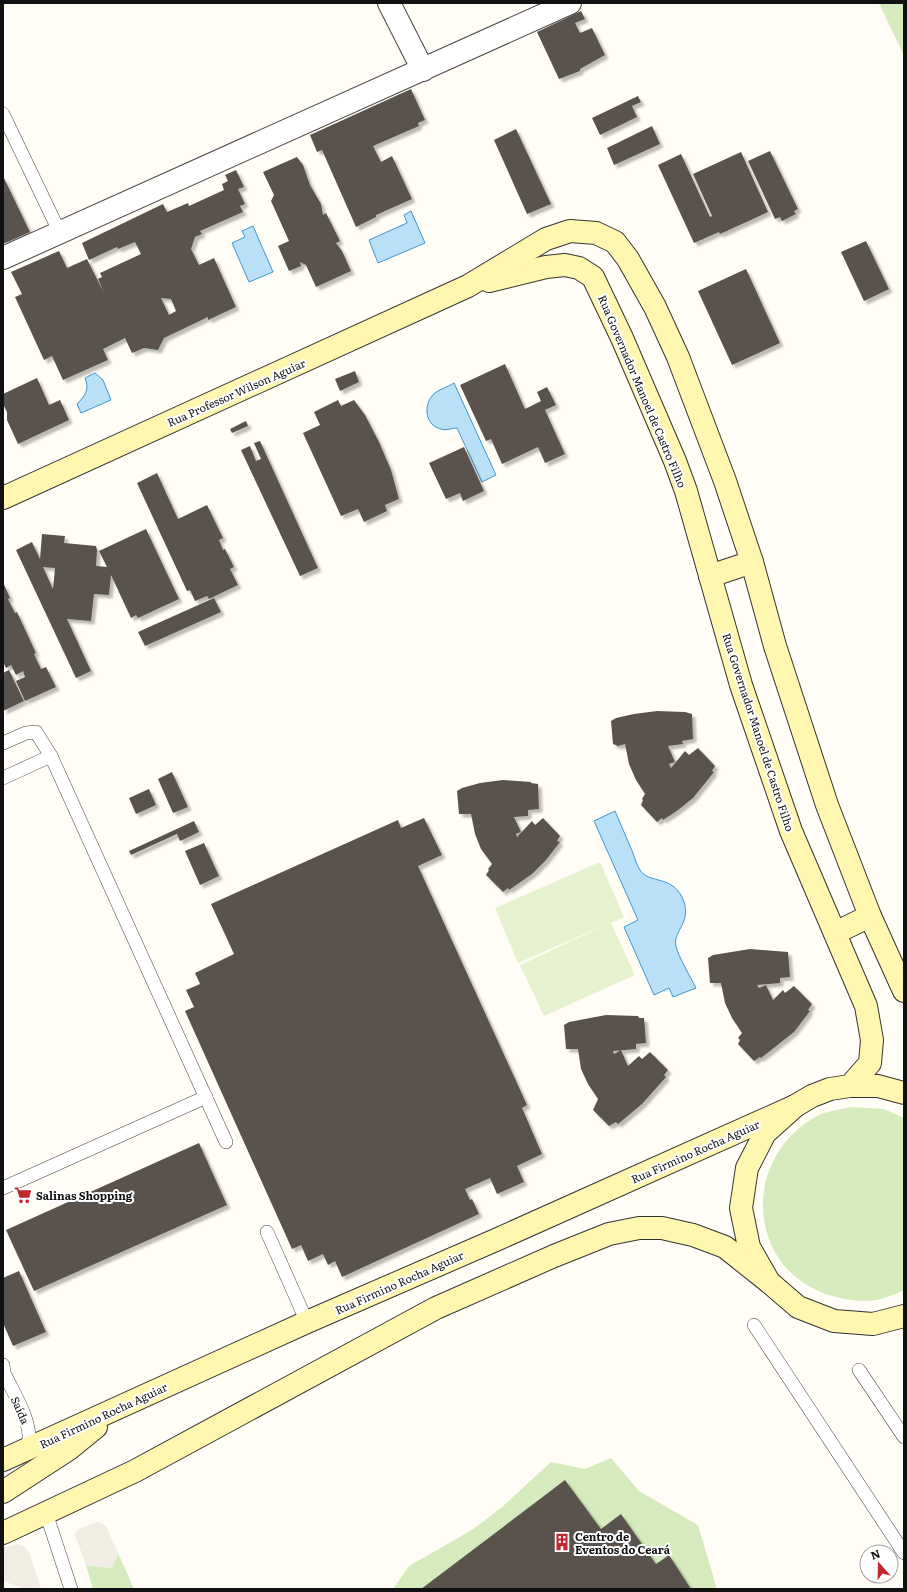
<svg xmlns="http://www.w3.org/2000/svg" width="907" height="1592" font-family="Literata,serif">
	<defs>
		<filter id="shadow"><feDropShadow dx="3.5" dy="3.5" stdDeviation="1" flood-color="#0004"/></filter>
	</defs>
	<rect width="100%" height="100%" fill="#fffdf5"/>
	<g fill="#d5ebbd">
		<path d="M879 3H904V56Z"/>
		<path d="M852 1107 884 1109 904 1118V1290C898 1293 891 1296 884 1298 869 1303 851 1301 836 1297 746 1275 738 1157 819 1115 829 1111 842 1109 852 1107Z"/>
		<path d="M611 1458 639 1491 698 1525 717 1589H691L669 1555 656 1564 621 1514 601 1529 565 1480 421 1589H393L409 1566 472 1530 501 1508 551 1462 585 1469Z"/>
		<path d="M118 1553 134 1589H93L86 1565 112 1568Z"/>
	</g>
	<path fill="#e6f2cf" d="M600 862 624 917 611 923 635 975 544 1016 520 965 606 925 518 963 495 908Z"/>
	<g fill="#f1ede2">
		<path d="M96 1522 102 1523 106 1526 118 1553 112 1568 86 1565 76 1538 75 1534 79 1529Z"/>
		<path d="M17 1544 24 1546 29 1552 41 1589H25L3 1581V1548Z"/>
	</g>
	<g fill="#b9e0f7" stroke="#3f96cf">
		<path d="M411 211 425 243 378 263 369 240 407 223 404 215Z"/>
		<path d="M253 226 273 272 249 282 232 243 245 237 242 231Z"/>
		<path d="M95 373 103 380 111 400 81 413 77 404C85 396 90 389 85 378Z"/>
		<path d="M454 383 496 475 482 482 457 428C452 428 446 431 441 429 426 426 423 407 432 396 436 390 448 387 454 383Z"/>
		<path d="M615 811C621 825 627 839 633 853 635 859 637 865 640 870 649 884 671 875 682 897 694 922 672 931 676 946 678 956 691 978 696 988L673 997 669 988 654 995 624 927 638 920 594 821Z"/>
	</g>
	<g fill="#5a524d" fill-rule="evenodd" filter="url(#shadow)">
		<path d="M581 11 585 19 575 23 580 33 592 28 605 55 580 69V71L559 79 537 32Z"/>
		<path d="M411 89 425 120 418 123 419 126 373 146 381 162 392 156 412 199 376 215V217L356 227 322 150 317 152 310 135Z"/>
		<path d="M638 96 641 102 632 106 637 117 600 135 592 118Z"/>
		<path d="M652 126 660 144 614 165 607 148Z"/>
		<path d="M516 129 551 204 527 214 494 140Z"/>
		<path d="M770 151 798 209 794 211 796 214 782 221 780 217 775 219 748 161Z"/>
		<path d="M741 152 768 212 720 234 719 232 694 243 658 165 681 154 710 217 712 216 693 174Z"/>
		<path d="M297 157 303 165 310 185 321 204 323 215 326 213 340 241 336 243 342 251 351 271 316 287 306 265 300 262 301 266 289 271 278 246 289 241 271 201 274 195 263 172Z"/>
		<path d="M236 170 244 187 238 189 245 204 240 206 243 212 200 231 202 234 195 237 191 249 199 265 214 258 236 307 208 320V317L164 338 158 350 144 348 132 353 125 338 103 349 108 360 63 380 52 356 44 360 15 297 22 294 11 272 59 251 67 268 87 259 104 293 98 279 102 277 100 273 141 254 135 242 118 249 117 247 89 260 82 243 163 204 167 212 188 203 189 206 224 190 222 184 228 181 225 175ZM161 298 171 299 176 311 169 315Z"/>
		<path d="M3 176 30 232 3 244Z"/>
		<path d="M866 241 889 289 864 301 841 252Z"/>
		<path d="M746 269 780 343 732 365 698 291Z"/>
		<path d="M505 364 525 409 541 401 537 392 547 387 556 405 545 410 565 454 545 463 538 447 502 464 491 439 486 441 460 385Z"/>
		<path d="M355 371 359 382 340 391 335 379Z"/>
		<path d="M37 378 49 405 60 400 69 420 18 444 7 420V412L3 404V394Z"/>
		<path d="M338 400 341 406 354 400 365 415 379 442 391 470 399 499 385 505 387 511 364 522 358 509 341 516 303 433 320 425 314 412Z"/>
		<path d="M246 421 248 426 232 433 230 429Z"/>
		<path d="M260 441 318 568 300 576 241 450 250 446 256 461 261 459 254 443Z"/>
		<path d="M464 447 484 491 463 501 460 493 446 499 429 463Z"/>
		<path d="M157 473 178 519 207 505 223 538 219 540 223 550 225 549 234 567 230 569 238 585 209 599 207 596 195 601 190 590 187 591 137 483Z"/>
		<path d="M146 529 179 599 138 618 136 615 131 618 111 575 109 595 94 594 91 621 67 619 91 671 76 678 16 550 32 542 40 559 42 534 65 536 64 543 96 546 97 550 96 566 107 567 99 551ZM43 567 55 568 53 589Z"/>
		<path d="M3 582 10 598 8 599 15 613 17 612 36 653 34 654 41 669 46 667 56 687 25 701 16 681 25 677 23 671 16 675 11 665 6 668 3 662Z"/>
		<path d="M214 598 221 612 145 646 138 632Z"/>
		<path d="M9 670 24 701 3 711V673Z"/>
		<path d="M657 711 685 712 692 714 693 739 682 741 683 744 668 746 675 762 669 764 671 768 685 751 689 755 698 748 715 766 712 771 714 772 693 798 678 810 663 820 662 818 657 822 641 805 643 800 642 799 645 794 636 780 629 764 625 744 618 746 613 744 611 721 616 718 634 714Z"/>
		<path d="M172 772 188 807 173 813 158 779Z"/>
		<path d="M503 780 531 782V783L538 784 539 809 528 810V816L514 817 521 832 516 834 517 837 532 821 535 825 543 818 560 836 557 841 560 842 546 860 532 874 509 890 508 888 503 892 486 875 489 870 488 869 492 864 481 849 475 834 471 814H459L457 791 462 788 480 783Z"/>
		<path d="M149 789 156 805 136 814 129 798Z"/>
		<path d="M424 818 442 855 418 866 527 1105 522 1108 542 1154 517 1166 524 1182 497 1194 490 1178 465 1189 470 1200 472 1199 479 1214 342 1277 335 1261 328 1265 323 1254 308 1261 301 1245 292 1249 185 1011 194 1007 186 990 200 984 195 973 234 954 211 904 398 820 401 828Z"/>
		<path d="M194 821 199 832 180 841 177 834 131 855 129 851Z"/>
		<path d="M204 843 219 876 200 885 185 851Z"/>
		<path d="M750 949 788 952 790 977 780 978V983L757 985 759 988 766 985 773 1000 783 990 785 993 794 986 812 1004 808 1010 810 1011 794 1032 761 1058 760 1057 754 1061 738 1044 740 1040 738 1038 742 1033 732 1018 725 1003 721 983H710L708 958 713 955Z"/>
		<path d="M606 1015 638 1016 639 1018H644L646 1043 636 1044V1049L613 1051 614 1054 621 1050 628 1066 639 1056 642 1059 650 1052 668 1070 664 1075 666 1077 642 1104 618 1124 616 1122 609 1126 593 1110 598 1099 588 1084 581 1069 578 1049H566L564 1025 569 1022Z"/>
		<path d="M199 1143 227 1205 34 1291 6 1230Z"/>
		<path d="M19 1271 46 1332 13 1346 3 1323V1278Z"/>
		<path d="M565 1480 601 1529 621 1514 656 1564 669 1555 691 1589H421Z"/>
	</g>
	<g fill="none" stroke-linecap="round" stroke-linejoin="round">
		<g stroke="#444" stroke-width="14">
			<g id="lane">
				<path d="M3 114 60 233"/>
				<path d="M3 743 26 733 36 732 51 756 226 1142"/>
				<path d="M3 778 51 756"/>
				<path d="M3 1188 206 1097"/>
				<path d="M267 1232 307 1322"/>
				<path d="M754 1325 904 1553"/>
				<path d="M3 1365 4 1373C15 1396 34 1424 28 1449"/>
				<path d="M859 1370 904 1437"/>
				<path d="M46 1513 71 1589"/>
			</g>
		</g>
		<g stroke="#444" stroke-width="24">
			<g id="street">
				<path d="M389 3 423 70"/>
				<path d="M3 258 570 3"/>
			</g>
		</g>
		<g stroke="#333" stroke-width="24">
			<g id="secondary">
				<path d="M489 281 546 267 565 265 579 268 593 277 622 338 675 461 686 491 741 685 791 831 866 1006 872 1040 870 1063 850 1086"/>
				<path d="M3 498 468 286 546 239 570 231 596 233 615 242 628 259 655 307 678 357 725 481 752 562 775 646 827 805 870 916 904 991"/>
				<path d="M710 576 752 562"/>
				<path d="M835 933 870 916"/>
				<path d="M904 1093 878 1086H850L830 1089 812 1096 795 1106 765 1133 747 1168 741 1208 749 1247 769 1282 798 1307 834 1321 873 1324 904 1316"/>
				<path d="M3 1460 307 1322 498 1239 795 1106"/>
				<path d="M3 1492 69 1449 96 1427"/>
				<path d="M3 1533 135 1471 436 1308 554 1256 609 1234 639 1228H662L693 1235 725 1247 769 1282"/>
			</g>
		</g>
		<use href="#lane" stroke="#fff" stroke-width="13"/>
		<use href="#street" stroke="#fff" stroke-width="22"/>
		<use href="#secondary" stroke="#fff6b0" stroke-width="22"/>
	</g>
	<defs>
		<g id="supermarket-bare" transform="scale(1.38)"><path d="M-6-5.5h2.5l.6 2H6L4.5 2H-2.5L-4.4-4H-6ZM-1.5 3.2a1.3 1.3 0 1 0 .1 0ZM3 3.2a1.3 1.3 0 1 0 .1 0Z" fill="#c4262e" stroke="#fff" stroke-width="2.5" paint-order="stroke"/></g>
		<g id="building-bare" transform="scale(1.38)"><path d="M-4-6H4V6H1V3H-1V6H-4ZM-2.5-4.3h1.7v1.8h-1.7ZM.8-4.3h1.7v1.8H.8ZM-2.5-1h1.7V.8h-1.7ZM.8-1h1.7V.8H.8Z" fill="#c4262e" stroke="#fff" stroke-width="2.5" paint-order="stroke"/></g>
	</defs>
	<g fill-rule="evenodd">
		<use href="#supermarket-bare" x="23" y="1195"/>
		<use href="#building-bare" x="562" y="1542"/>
	</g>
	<g text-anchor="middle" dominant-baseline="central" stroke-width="4" stroke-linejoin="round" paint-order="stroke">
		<g font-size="11" fill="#111" stroke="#fff">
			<text transform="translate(643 391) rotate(67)">Rua Governador Manoel de Castro Filho</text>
			<text transform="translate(236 392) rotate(-24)">Rua Professor Wilson Aguiar</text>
			<text transform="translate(759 732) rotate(72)">Rua Governador Manoel de Castro Filho</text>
			<text transform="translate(695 1151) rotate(-24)">Rua Firmino Rocha Aguiar</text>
			<text transform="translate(399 1282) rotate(-24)">Rua Firmino Rocha Aguiar</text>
			<text transform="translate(21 1410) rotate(66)">Saída</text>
			<text transform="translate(103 1415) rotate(-25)">Rua Firmino Rocha Aguiar</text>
		</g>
		<g font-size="11" font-weight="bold" fill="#111" stroke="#fff" text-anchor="start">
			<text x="36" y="1195">Salinas Shopping</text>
			<text x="575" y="1536">Centro de<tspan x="575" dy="13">Eventos do Ceará</tspan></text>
		</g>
	</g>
	<rect width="907" height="1592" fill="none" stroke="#111111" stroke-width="8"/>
	<g transform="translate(879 1564) rotate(340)"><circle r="19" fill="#ffffff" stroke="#a0a0a0"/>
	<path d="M0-3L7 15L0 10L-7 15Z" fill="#c4262e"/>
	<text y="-6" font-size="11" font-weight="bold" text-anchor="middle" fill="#111111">N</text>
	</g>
</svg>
